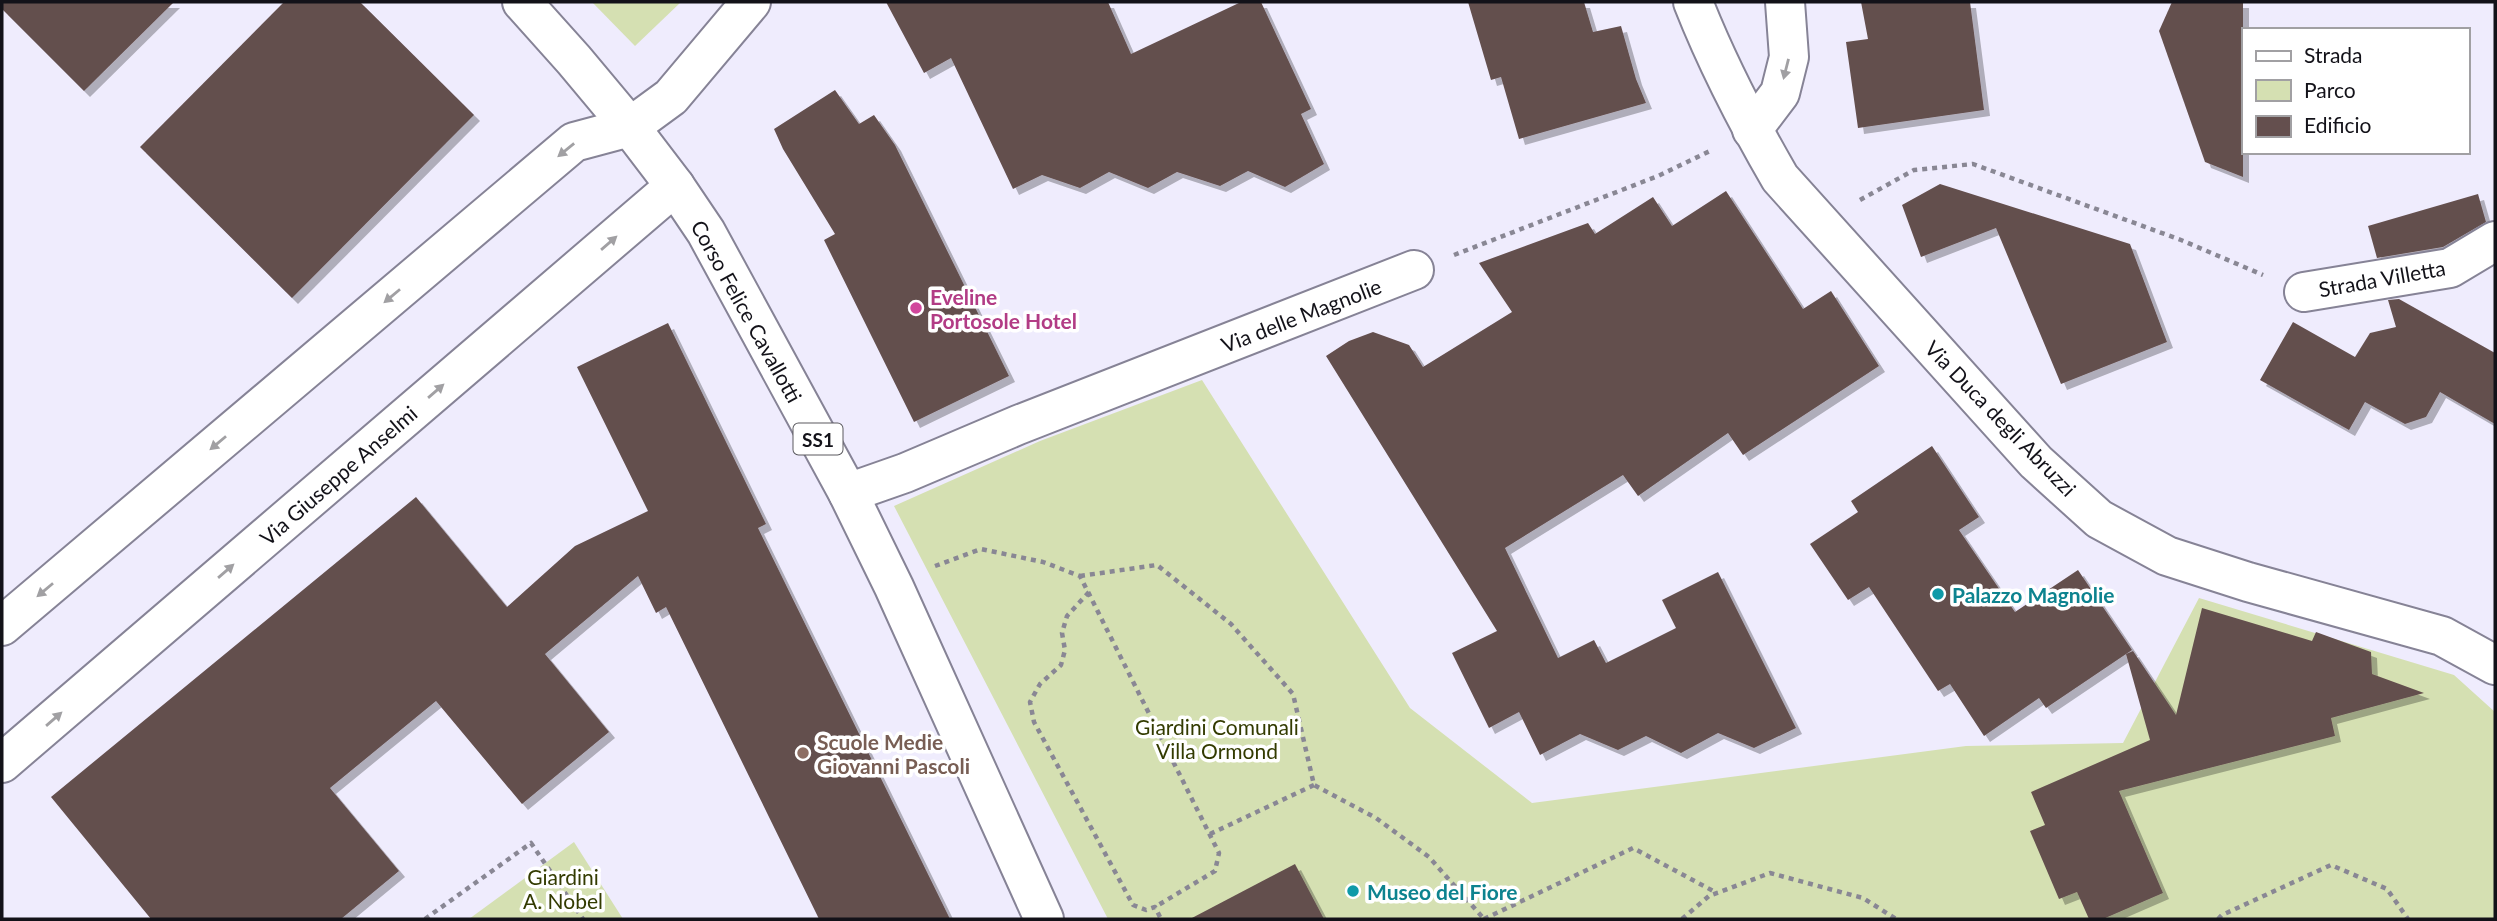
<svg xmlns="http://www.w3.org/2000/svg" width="2497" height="921" font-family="Lato,sans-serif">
	<defs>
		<filter id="shadow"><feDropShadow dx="6" dy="6" stdDeviation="0" flood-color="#0004"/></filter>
	</defs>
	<rect width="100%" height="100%" fill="#efecfd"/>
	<g fill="#d5e0b2">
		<path d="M592 2H681L635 46Z"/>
		<path d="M1202 380 1410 708 1532 803 1966 746 2123 743 2199 598 2454 675 2495 712V919H1108L894 506 1040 441Z"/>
		<path d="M574 842 623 919H469Z"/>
	</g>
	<g fill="#644f4e" filter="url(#shadow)">
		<path d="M2 2H174L84 91 2 9Z"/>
		<path d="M284 2H360L474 115 292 298 140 147Z"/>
		<path d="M886 2H1108L1131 54 1241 2H1261L1311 109 1301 114 1324 164 1285 187 1248 171 1220 186 1177 172 1148 188 1109 172 1080 188 1042 175 1013 189 951 58 924 73Z"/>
		<path d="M1468 2H1584L1593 32 1621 26 1636 79 1646 103 1519 139 1501 77 1491 80Z"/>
		<path d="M1861 2H1970L1984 110 1858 128 1846 42 1868 39Z"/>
		<path d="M2172 2H2243V177L2205 162 2159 31Z"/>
		<path d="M835 90 859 124 874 115 895 145 1009 376 914 422 824 240 835 234 783 149 774 129Z"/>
		<path d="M1940 184 2130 244 2167 342 2061 384 1996 228 1921 257 1902 205Z"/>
		<path d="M1726 191 1803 309 1831 291 1879 366 1743 455 1728 433 1638 496 1623 475 1505 548 1558 658 1594 640 1606 663 1676 628 1662 600 1718 572 1796 728 1754 748 1718 733 1681 753 1646 736 1618 750 1580 734 1540 755 1519 712 1489 728 1452 653 1497 631 1326 356 1349 341 1373 332 1409 345 1423 367 1512 312 1479 263 1588 223 1595 234 1653 197 1672 226Z"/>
		<path d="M2478 194 2486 222 2443 247 2377 258 2368 226Z"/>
		<path d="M2399 299 2495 353V424L2440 392 2426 417 2405 424 2365 402 2349 430 2260 380 2293 322 2355 357 2370 333 2396 327 2388 300Z"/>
		<path d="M668 323 766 524 758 528 950 919H819L666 607 656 613 638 576 545 654 609 732 522 804 436 701 330 788 399 871 341 919H151L51 797 416 497 507 607 575 546 648 511 577 367Z"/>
		<path d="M1932 446 1979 517 1959 530 2015 612 2078 570 2132 650 2046 708 2039 698 1984 736 1950 684 1938 691 1869 587 1848 600 1810 544 1858 512 1851 501Z"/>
		<path d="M2202 608 2312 641 2316 632 2371 652 2372 674 2424 693 2331 718 2335 736 2119 791 2163 893 2103 919H2089L2077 892 2059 899 2030 831 2045 825 2031 792 2150 740 2126 654 2133 651 2176 715Z"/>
		<path d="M1295 864 1324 919H1190Z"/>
	</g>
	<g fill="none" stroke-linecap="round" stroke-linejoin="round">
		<g stroke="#868396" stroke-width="42">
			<g id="street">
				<path d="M1752 130 1780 93 1789 57 1785 2"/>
				<path d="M2304 292 2450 268 2495 241"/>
				<path d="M848 493 905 473 1018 425 1414 270"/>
				<path d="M2 626 574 142 630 127"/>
				<path d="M2 763 675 186"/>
			</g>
		</g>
		<g stroke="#868396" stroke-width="42">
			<g id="secondary">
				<path d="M1693 2C1717 63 1747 121 1780 178L2036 462 2099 519 2167 556 2248 582 2442 636 2495 665"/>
				<path d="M630 127 671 97 751 2"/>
			</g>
		</g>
		<g stroke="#868396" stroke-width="42">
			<path id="primary" d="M522 2 574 60 630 127 675 186 706 232 848 493 894 587 1044 919"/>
		</g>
		<g stroke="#898794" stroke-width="4.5" stroke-dasharray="5 5" stroke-linecap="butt">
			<path d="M1860 200 1914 170 1973 164 2181 240 2263 275"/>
			<path d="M1454 255 1658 176 1712 150"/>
			<path d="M935 566 981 549 1043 562 1080 576 1219 853 1215 871 1155 907"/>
			<path d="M1080 576 1157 565 1231 624 1293 694 1314 785 1376 818 1429 857 1484 919"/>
			<path d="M1089 592 1067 616 1062 633 1065 650 1061 665 1040 684 1030 702 1034 722 1133 905 1146 910 1155 907 1161 919"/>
			<path d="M1210 834 1314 785"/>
			<path d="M425 919 531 843 583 919"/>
			<path d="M1484 919 1633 848 1717 893"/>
			<path d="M1682 919 1709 896 1770 873 1863 898 1896 919"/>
			<path d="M2218 919 2222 915 2331 865 2387 889 2408 919"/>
		</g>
		<use href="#street" stroke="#fff" stroke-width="38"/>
		<use href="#secondary" stroke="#fff" stroke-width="38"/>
		<use href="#primary" stroke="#fff" stroke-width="38"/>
	</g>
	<defs><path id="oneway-solid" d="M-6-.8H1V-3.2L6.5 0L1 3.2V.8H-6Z" transform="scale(1.75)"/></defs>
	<g fill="#a1a0a3">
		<use href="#oneway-solid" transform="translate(1786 69) rotate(104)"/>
		<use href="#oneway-solid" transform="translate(566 150) rotate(141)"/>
		<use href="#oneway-solid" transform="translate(609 243) rotate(-41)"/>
		<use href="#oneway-solid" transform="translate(392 296) rotate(140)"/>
		<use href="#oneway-solid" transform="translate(436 391) rotate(-41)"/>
		<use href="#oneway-solid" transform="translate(218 443) rotate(140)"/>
		<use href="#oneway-solid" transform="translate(226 571) rotate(-41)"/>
		<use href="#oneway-solid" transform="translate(45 590) rotate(140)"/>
		<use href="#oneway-solid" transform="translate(54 719) rotate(-41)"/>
	</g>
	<circle fill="#d1479c" stroke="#fff" stroke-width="2.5" cx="916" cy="308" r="7"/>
	<g fill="#0f9aa8" stroke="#fff" stroke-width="2.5">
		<circle cx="1938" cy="594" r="7"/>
		<circle cx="1353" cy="891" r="7"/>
	</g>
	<circle fill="#8d6e63" stroke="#fff" stroke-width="2.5" cx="803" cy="753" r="7"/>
	<g text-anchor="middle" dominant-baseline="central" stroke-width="7" stroke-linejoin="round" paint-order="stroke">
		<rect fill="#fff" stroke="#5a595e" stroke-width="2" x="793.5" y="423.5" width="49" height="31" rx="5"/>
		<g font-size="19" font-weight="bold" fill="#131219">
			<text x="818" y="439">SS1</text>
		</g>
		<g font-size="21" fill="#131219" stroke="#fff">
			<text transform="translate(2382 278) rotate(-10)">Strada Villetta</text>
			<text transform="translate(747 311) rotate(61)">Corso Felice Cavallotti</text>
			<text transform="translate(1301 315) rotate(-21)">Via delle Magnolie</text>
			<text transform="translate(2001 418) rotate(46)">Via Duca degli Abruzzi</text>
			<text transform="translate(338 475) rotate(-41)">Via Giuseppe Anselmi</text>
		</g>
		<g font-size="21" font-weight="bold" fill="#b23c85" stroke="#fff" text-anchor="start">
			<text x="930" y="296">Eveline<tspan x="930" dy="24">Portosole Hotel</tspan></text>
		</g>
		<g font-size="21" font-weight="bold" fill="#0d838f" stroke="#fff" text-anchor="start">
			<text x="1952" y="594">Palazzo Magnolie</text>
			<text x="1367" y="891">Museo del Fiore</text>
		</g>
		<g font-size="21" fill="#333b01" stroke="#fff">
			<text x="1217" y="726">Giardini Comunali<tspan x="1217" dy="24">Villa Ormond</tspan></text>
			<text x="563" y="876">Giardini<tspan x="563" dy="24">A. Nobel</tspan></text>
		</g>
		<g font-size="21" font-weight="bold" fill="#785e54" stroke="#fff" text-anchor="start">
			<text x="817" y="741">Scuole Medie<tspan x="817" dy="24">Giovanni Pascoli</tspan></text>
		</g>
	</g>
	<rect width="2497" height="921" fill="none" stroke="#131219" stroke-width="7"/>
	<rect x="2242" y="28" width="228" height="126" fill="#ffffff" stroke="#a1a0a3" stroke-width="2"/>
	<rect x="2256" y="51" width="35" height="10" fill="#ffffff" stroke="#a1a0a3" stroke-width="2"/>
	<text x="2304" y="63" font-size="21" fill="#131219">Strada</text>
	<rect x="2256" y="80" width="35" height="21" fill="#d5e0b2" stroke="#a1a0a3" stroke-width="2"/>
	<text x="2304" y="98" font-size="21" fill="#131219">Parco</text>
	<rect x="2256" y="116" width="35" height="21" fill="#644f4e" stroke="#a1a0a3" stroke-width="2"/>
	<text x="2304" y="133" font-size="21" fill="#131219">Edificio</text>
</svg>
